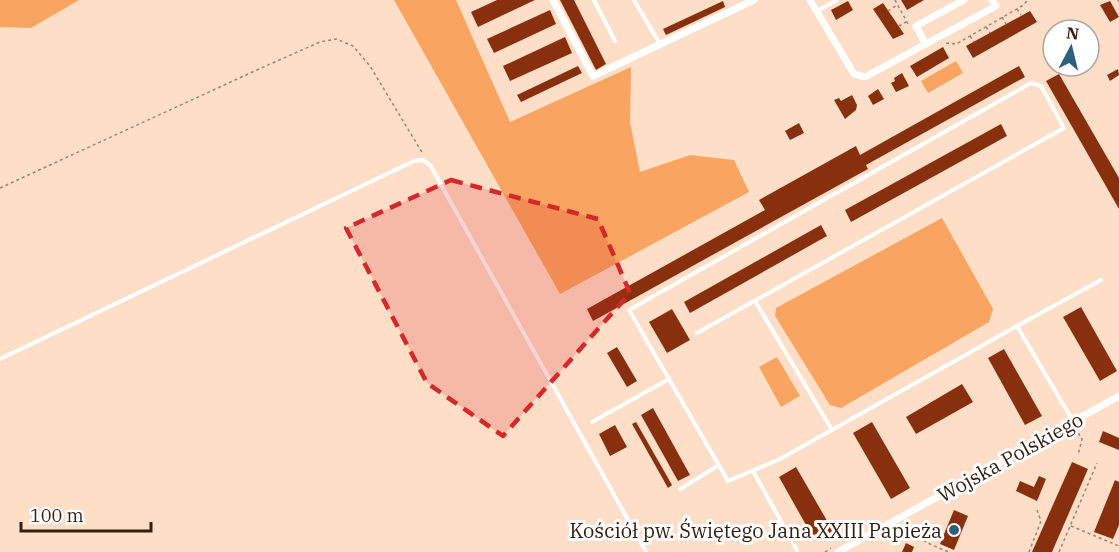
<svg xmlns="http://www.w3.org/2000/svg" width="1119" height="552" font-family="'IBM Plex Serif',serif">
	<rect width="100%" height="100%" fill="#fedec7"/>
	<g fill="#f9a561">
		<path d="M0 0H79L31 28 0 27Z"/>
		<path d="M394 0H456L510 122 631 67 630 122 640 172 690 155 734 160 749 192 560 294Z"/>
		<path d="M956 61 963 73 928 93 921 81Z"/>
		<path d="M942 218 993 309 989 322 841 408 830 405 775 316 776 308Z"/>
		<path d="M777 357 800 396 781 407 759 367Z"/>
	</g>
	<g fill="#882f0e">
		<path d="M497 0H535L478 27 471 12Z"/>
		<path d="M560 0H574L606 64 596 70Z"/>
		<path d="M901 0H924L907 10Z"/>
		<path d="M723 1 725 7 666 35 663 29Z"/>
		<path d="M848 1 853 10 836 20 831 10Z"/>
		<path d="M1110 1 1119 17 1110 22 1100 5Z"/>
		<path d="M883 3 904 34 893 39 873 9Z"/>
		<path d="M550 10 556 24 494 53 487 39Z"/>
		<path d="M1030 11 1037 22 973 58 966 46Z"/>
		<path d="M565 37 572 53 510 81 503 66Z"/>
		<path d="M943 47 949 58 917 77 910 66Z"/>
		<path d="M578 66 582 73 521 102 517 95Z"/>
		<path d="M1019 66 1025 77 866 165 868 169 593 321 587 309 765 210 759 200 856 146 860 155Z"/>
		<path d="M1118 69 1119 75 1110 81 1107 75Z"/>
		<path d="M902 73 909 86 896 92 891 83 895 81 894 78Z"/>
		<path d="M1059 74 1119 178V209L1046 81Z"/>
		<path d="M878 89 884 99 873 105 868 96Z"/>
		<path d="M852 95 857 105 856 110 845 119 834 100 839 98 841 101Z"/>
		<path d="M799 123 804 133 790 140 785 131Z"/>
		<path d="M1001 124 1007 136 851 222 845 210Z"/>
		<path d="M821 225 827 236 690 313 684 302Z"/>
		<path d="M1081 307 1117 371 1100 381 1063 317Z"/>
		<path d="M672 309 690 340 667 353 649 322Z"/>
		<path d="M617 347 637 381 627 387 607 353Z"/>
		<path d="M1004 349 1042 416 1025 425 988 358Z"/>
		<path d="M962 384 973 402 916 434 906 417Z"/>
		<path d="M653 408 690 475 678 481 641 415Z"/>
		<path d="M636 422 672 485 668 488 632 424Z"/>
		<path d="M872 422 910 488 891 499 853 433Z"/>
		<path d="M615 425 627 447 610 456 599 434Z"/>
		<path d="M1103 431 1119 438V450L1099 442Z"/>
		<path d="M1072 462 1088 469 1052 552H1032Z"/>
		<path d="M796 467 833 531 815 541 779 477Z"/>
		<path d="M1039 476 1046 479 1037 501 1016 491 1020 481 1034 487Z"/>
		<path d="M1115 480 1119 482V525L1113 539 1094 532Z"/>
		<path d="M954 510 968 516 954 550 940 544Z"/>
		<path d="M906 543 914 547 912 552H902Z"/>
	</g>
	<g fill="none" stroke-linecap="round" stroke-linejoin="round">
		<g stroke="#9e8471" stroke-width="1.5" stroke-dasharray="3 3" stroke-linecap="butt">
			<path d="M895 0 908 24"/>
			<path d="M1118 0 1119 2"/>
			<path d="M1017 9 1021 15"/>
			<path d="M888 11 897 5"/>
			<path d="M1002 17 1006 24"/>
			<path d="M899 26 906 22"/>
			<path d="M986 27 990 33"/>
			<path d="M970 36 974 42"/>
			<path d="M946 43 956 44 1022 6 1028 0"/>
			<path d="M0 188 259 69 320 42 336 39 353 46 370 66 423 154"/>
			<path d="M1075 428 1082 439 1078 455"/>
			<path d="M906 524C916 539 933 546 949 552"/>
			<path d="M1071 526 1119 546"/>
			<path d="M825 552 831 548"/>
			<path d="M1029 552 1041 521 1037 510"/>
			<path d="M1059 552 1097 463"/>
		</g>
		<g stroke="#fff" stroke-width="4">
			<path d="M594 0 615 41"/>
			<path d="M634 0 660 44"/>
			<path d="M817 11 837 0"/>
			<path d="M755 301 832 430"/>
			<path d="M1017 326 1101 280"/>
			<path d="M697 333 1064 128 1041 86 1031 83 629 310 728 481 780 459 1017 326 1073 421"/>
			<path d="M0 359 414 161 423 160 430 165 646 552"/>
			<path d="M592 422 669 379"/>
			<path d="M753 471 797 550"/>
			<path d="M680 489 719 465"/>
		</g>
		<g stroke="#fff" stroke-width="7">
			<path d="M553 0 593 76 754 0"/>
			<path d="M810 0 854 74 865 77 996 6 992 0"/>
			<path d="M925 43 916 26 964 0"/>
			<path d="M838 552 1119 396"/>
		</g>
	</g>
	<path fill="#d62828" fill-opacity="0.2" stroke="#d62828" stroke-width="4.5" stroke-dasharray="12 8" stroke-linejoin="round" d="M451 180 598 219 630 293 503 436 427 383 346 228Z"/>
	<circle fill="#2e5f7d" stroke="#fff" stroke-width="2" cx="954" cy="530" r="6"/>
	<g text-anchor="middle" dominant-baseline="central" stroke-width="6" stroke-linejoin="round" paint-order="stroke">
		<g font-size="20" fill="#331f10" stroke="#fff">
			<text transform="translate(1010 457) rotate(-29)">Wojska Polskiego</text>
		</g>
		<g font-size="20" fill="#331f10" stroke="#fff" text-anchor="end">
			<text x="942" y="530">Kościół pw. Świętego Jana XXIII Papieża</text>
		</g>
	</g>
	<g transform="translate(1071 48) rotate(7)"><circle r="28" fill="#ffffff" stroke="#ada59f" stroke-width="1.5"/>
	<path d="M0-4.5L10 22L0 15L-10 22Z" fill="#2e5f7d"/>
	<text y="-9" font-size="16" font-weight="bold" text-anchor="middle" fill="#331f10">N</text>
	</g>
	<path d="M21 522v9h130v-9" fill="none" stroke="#331f10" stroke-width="3"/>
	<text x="30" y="522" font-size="18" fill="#331f10" stroke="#ffffff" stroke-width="4.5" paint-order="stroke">100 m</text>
</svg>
